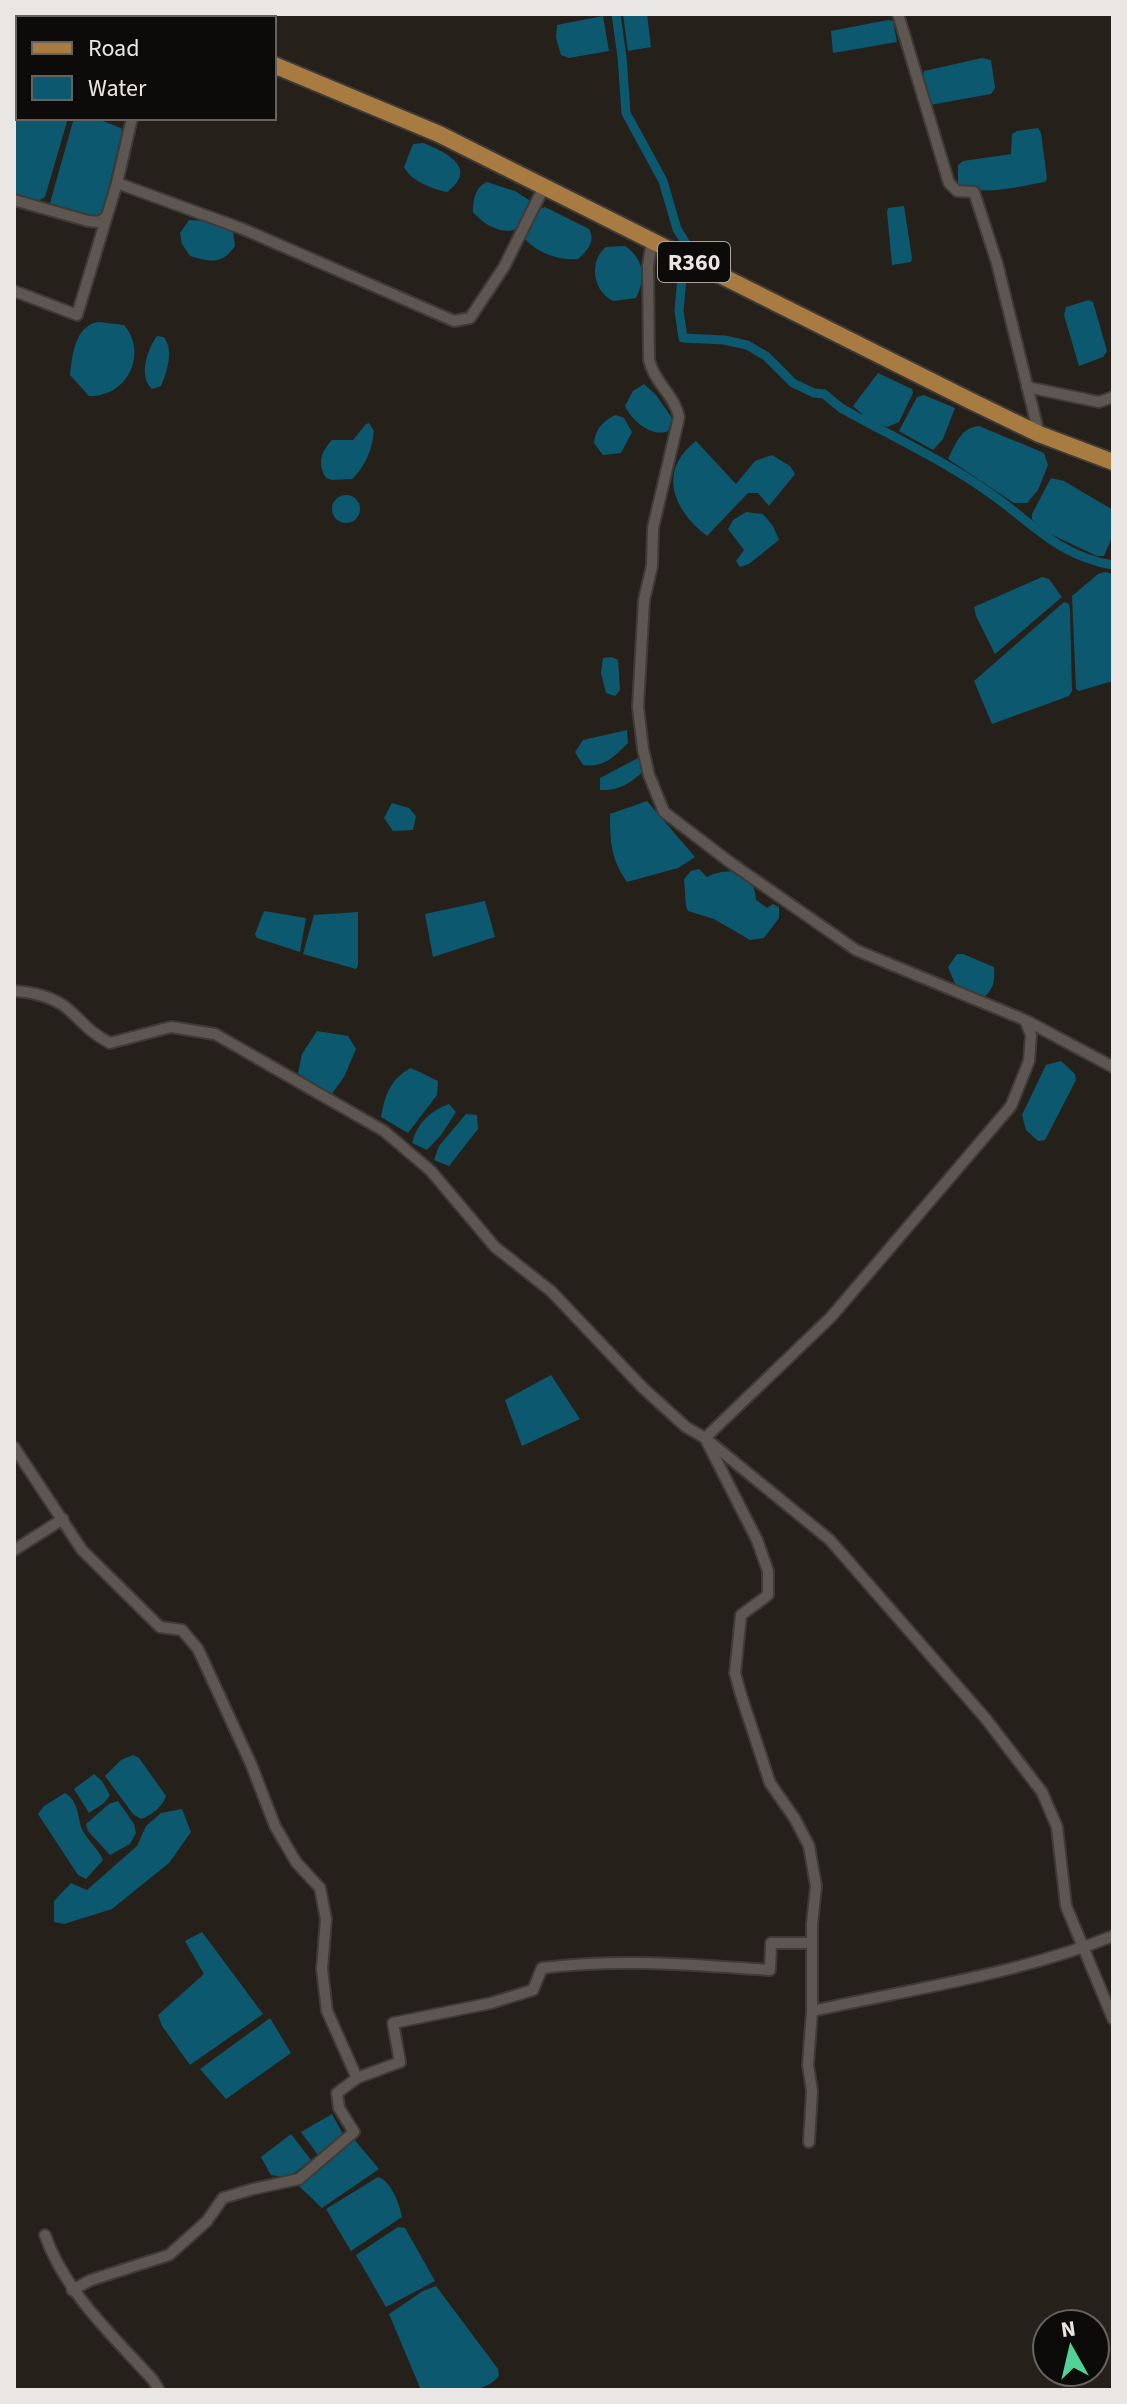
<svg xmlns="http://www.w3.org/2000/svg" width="1127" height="2404" font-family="'Source Sans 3',sans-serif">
	<rect width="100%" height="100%" fill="#26201b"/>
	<g fill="#0b586f">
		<path d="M623 14H647L651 47 628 51Z"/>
		<path d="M603 16 609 51 569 58 561 55 556 38 557 25Z"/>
		<path d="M888 20 893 21 897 42 833 53 831 31Z"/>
		<path d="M982 58 991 60 995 88 991 94 930 105 922 82 924 71Z"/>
		<path d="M14 117 68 118 45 197 40 200 14 195Z"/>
		<path d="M74 118H95L121 128 122 132 102 215C87 223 63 211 50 203Z"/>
		<path d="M1038 128 1041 133 1047 178 1045 182C1020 186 981 197 958 185V165L963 161 1011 154 1012 134 1017 131Z"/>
		<path d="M423 143C446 152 479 168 447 192 432 189 411 181 404 167L413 144Z"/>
		<path d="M487 182 515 191 529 200C530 242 493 236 473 212 473 200 475 187 487 182Z"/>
		<path d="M904 206 912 258 911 262 892 265 887 212 888 208Z"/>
		<path d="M545 207 589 229C596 241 587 251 578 259 560 261 537 253 525 239L537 210Z"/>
		<path d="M189 220 209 221 233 232 235 246C222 265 210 262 190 256L182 244 180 233Z"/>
		<path d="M625 246C644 259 646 278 636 298L614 301C593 293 588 261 606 247Z"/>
		<path d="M1089 300 1093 302 1107 351 1103 357 1079 366 1064 315 1066 307Z"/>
		<path d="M98 322 124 325C148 353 128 397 89 396L70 375C72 355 75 326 98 322Z"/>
		<path d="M157 336 164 337C174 351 167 371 161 386L152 389C138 376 147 350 157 336Z"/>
		<path d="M878 373 912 389 913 393 899 422 887 427 869 420 853 406Z"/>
		<path d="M644 384 656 395 672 418 668 431C652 438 632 421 625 406L633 391Z"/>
		<path d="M924 395 955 408 943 439 933 450 899 431 917 397Z"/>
		<path d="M616 415 624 418 632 432 621 453 603 455 594 443C595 430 603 420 616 415Z"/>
		<path d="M369 423 374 431C372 449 366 466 352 479L332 480 326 478C317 463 321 452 332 440H353L366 424Z"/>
		<path d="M979 426 1044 453 1048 465 1038 490 1027 503H1014L948 459C956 444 960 428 979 426Z"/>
		<path d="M696 441 736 484 755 461 772 455 790 466 795 474 769 506 758 493H748L707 536C673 510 657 471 696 441Z"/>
		<path d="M1051 478 1064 481 1113 510V535L1104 556H1097L1042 530 1032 519V514Z"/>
		<circle cx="346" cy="509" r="14"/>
		<path d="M746 512 763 514 773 526 779 540 749 564 740 567 736 561 744 550 728 529 733 520Z"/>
		<path d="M1105 572 1113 574V681L1079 691 1076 689 1072 596 1098 574Z"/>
		<path d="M1042 577 1049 579 1062 597 995 654 976 616 974 607Z"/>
		<path d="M1064 602 1069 604 1070 610 1072 691 1069 696 992 724 974 681Z"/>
		<path d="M612 657 618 660 620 690 615 696 606 693 601 673 603 658Z"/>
		<path d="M627 730 628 743C614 757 604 768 583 765L575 752 583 740Z"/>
		<path d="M638 758 644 770C632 783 618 791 600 790V778Z"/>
		<path d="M647 801 695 857 678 868 627 882C611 859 610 843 610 814Z"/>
		<path d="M392 803 409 808 416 816 413 830 393 831 384 818Z"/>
		<path d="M699 869 707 877C728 866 755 871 756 900L767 908 773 904 779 907V918L764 938 750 940 714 919 688 911 686 906 684 879 691 871Z"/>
		<path d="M485 901 495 937 433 957 425 914Z"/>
		<path d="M264 911 306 918 300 952 257 938 255 934Z"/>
		<path d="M358 912V965L356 969 303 954 314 915Z"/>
		<path d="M957 954H963L994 967C995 979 994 991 982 998L956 986 948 967Z"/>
		<path d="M317 1031 348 1036 356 1049 344 1077 331 1095 314 1087 298 1073 302 1054Z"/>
		<path d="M1061 1061 1075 1074 1076 1080 1045 1140 1038 1141 1026 1130 1022 1115 1046 1065Z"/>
		<path d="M411 1068 438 1081 437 1095 408 1133 381 1117C385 1095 390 1079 411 1068Z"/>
		<path d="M449 1104 456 1112 441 1135 427 1150 412 1143C417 1123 430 1111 449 1104Z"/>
		<path d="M466 1114 477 1115 478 1129 449 1166 434 1160 439 1146Z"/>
		<path d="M551 1375 580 1419 522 1446 505 1400Z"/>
		<path d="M133 1755 139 1758 166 1796C163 1806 151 1816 141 1819L133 1814 105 1776 121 1760Z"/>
		<path d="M94 1774 102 1781 110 1795 104 1803 89 1813 74 1789Z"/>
		<path d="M65 1793C77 1800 78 1814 81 1827 85 1838 98 1848 103 1860L86 1879 78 1875 38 1814 44 1806Z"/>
		<path d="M118 1801 134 1824 136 1833 130 1844 110 1855 88 1831 86 1824 109 1804Z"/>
		<path d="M182 1809 191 1832 169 1863 112 1909 64 1924 54 1922V1901L71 1883 87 1890 137 1846 146 1826 161 1813Z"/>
		<path d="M202 1932 263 2014 190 2065 162 2026 158 2015 204 1974 185 1941Z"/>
		<path d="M270 2018 291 2053 226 2099 200 2069Z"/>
		<path d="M332 2114 344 2136 318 2155 301 2132Z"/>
		<path d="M291 2134 311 2160 288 2178 271 2175 261 2157Z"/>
		<path d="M353 2138 379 2169 322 2208 298 2185Z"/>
		<path d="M378 2177C391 2181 399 2203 402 2217L351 2251 326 2209Z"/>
		<path d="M398 2227 405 2228 435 2281 386 2307 356 2255Z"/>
		<path d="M436 2286 498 2369 499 2376C482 2397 446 2390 421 2390L389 2314 423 2291Z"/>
	</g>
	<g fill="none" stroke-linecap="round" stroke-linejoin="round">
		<g stroke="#0b586f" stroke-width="9">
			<path d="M616 14 622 57 626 113 663 181 677 229 690 250"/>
			<path d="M683 266 679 311 683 338 724 340 747 345 766 356 793 383 814 393 824 394 841 408C889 435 941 459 987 491 1031 521 1057 556 1113 565"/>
		</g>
		<g stroke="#3f3a37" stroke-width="14">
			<g id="minor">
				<path d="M898 14 949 183 957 191 974 192 997 263 1039 434"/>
				<path d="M132 118 117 183 243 229 454 321 470 318 504 267 544 187"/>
				<path d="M14 200 88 221 99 222 105 218"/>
				<path d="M652 241 648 266 649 360C654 382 675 396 679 417L653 528 652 566 644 600 638 707 643 749 649 775 664 812 731 863 856 950 1025 1020 1031 1035 1029 1061 1011 1106 831 1317 705 1438 830 1540 986 1719 1042 1792 1057 1827 1066 1906 1113 2019"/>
				<path d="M14 291 77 315 117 183"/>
				<path d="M1027 387 1099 402 1113 397"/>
				<path d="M14 991C32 992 55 997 69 1010 85 1024 89 1032 110 1043L171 1027 215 1034 384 1131 431 1171 495 1247 551 1291 643 1388 686 1427 705 1438 757 1540 768 1571V1595L741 1615 735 1673 741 1695 770 1783 795 1819 809 1846 816 1886 812 1924V2011L808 2065 812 2091 809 2142"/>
				<path d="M1027 1021 1113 1067"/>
				<path d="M14 1447 82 1550 160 1627 182 1630 198 1649 251 1764 275 1826 296 1862 320 1888 326 1919 322 1969 327 2011 357 2078"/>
				<path d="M14 1550 63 1519"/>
				<path d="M812 2011C912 1989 1018 1974 1113 1936"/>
				<path d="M45 2235C65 2292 113 2336 153 2380L159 2390"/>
				<path d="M72 2290 91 2280 169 2255 207 2221 223 2198 253 2189 299 2179 354 2132 339 2108 337 2093 357 2078 400 2062 393 2023 491 2003 533 1990 542 1968C618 1958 693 1965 770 1970L771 1943H812"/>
			</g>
		</g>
		<g stroke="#3f3a37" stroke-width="20">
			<g id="primary">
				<path d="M116 14 129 18"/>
				<path d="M274 65 439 134 969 400 1039 434 1113 462"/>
			</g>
		</g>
		<use href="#minor" stroke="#5e5751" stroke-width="10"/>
		<use href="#primary" stroke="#a87c41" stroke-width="16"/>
	</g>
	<g text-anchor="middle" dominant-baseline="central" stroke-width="6" stroke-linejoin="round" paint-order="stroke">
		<rect fill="#0d0b09" stroke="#a8a4a2" stroke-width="2" x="658" y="242" width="72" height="40" rx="6"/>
		<g font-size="24" font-weight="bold" fill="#eae6e3">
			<text x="694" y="262">R360</text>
		</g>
	</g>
	<rect width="1127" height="2404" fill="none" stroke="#eae6e3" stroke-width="32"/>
	<rect x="16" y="16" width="260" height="104" fill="#0d0b09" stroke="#656360" stroke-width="2"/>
	<rect x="32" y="42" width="40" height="12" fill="#a87c41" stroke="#656360" stroke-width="2"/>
	<text x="88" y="56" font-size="24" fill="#eae6e3">Road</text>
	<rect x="32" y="76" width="40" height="24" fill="#0b586f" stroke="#656360" stroke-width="2"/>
	<text x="88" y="96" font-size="24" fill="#eae6e3">Water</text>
	<g transform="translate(1071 2348) rotate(352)"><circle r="38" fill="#0d0b09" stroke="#656360" stroke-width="2"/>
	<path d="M0-6L14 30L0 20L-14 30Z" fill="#51d397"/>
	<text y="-12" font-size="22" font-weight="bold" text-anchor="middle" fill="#eae6e3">N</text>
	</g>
</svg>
